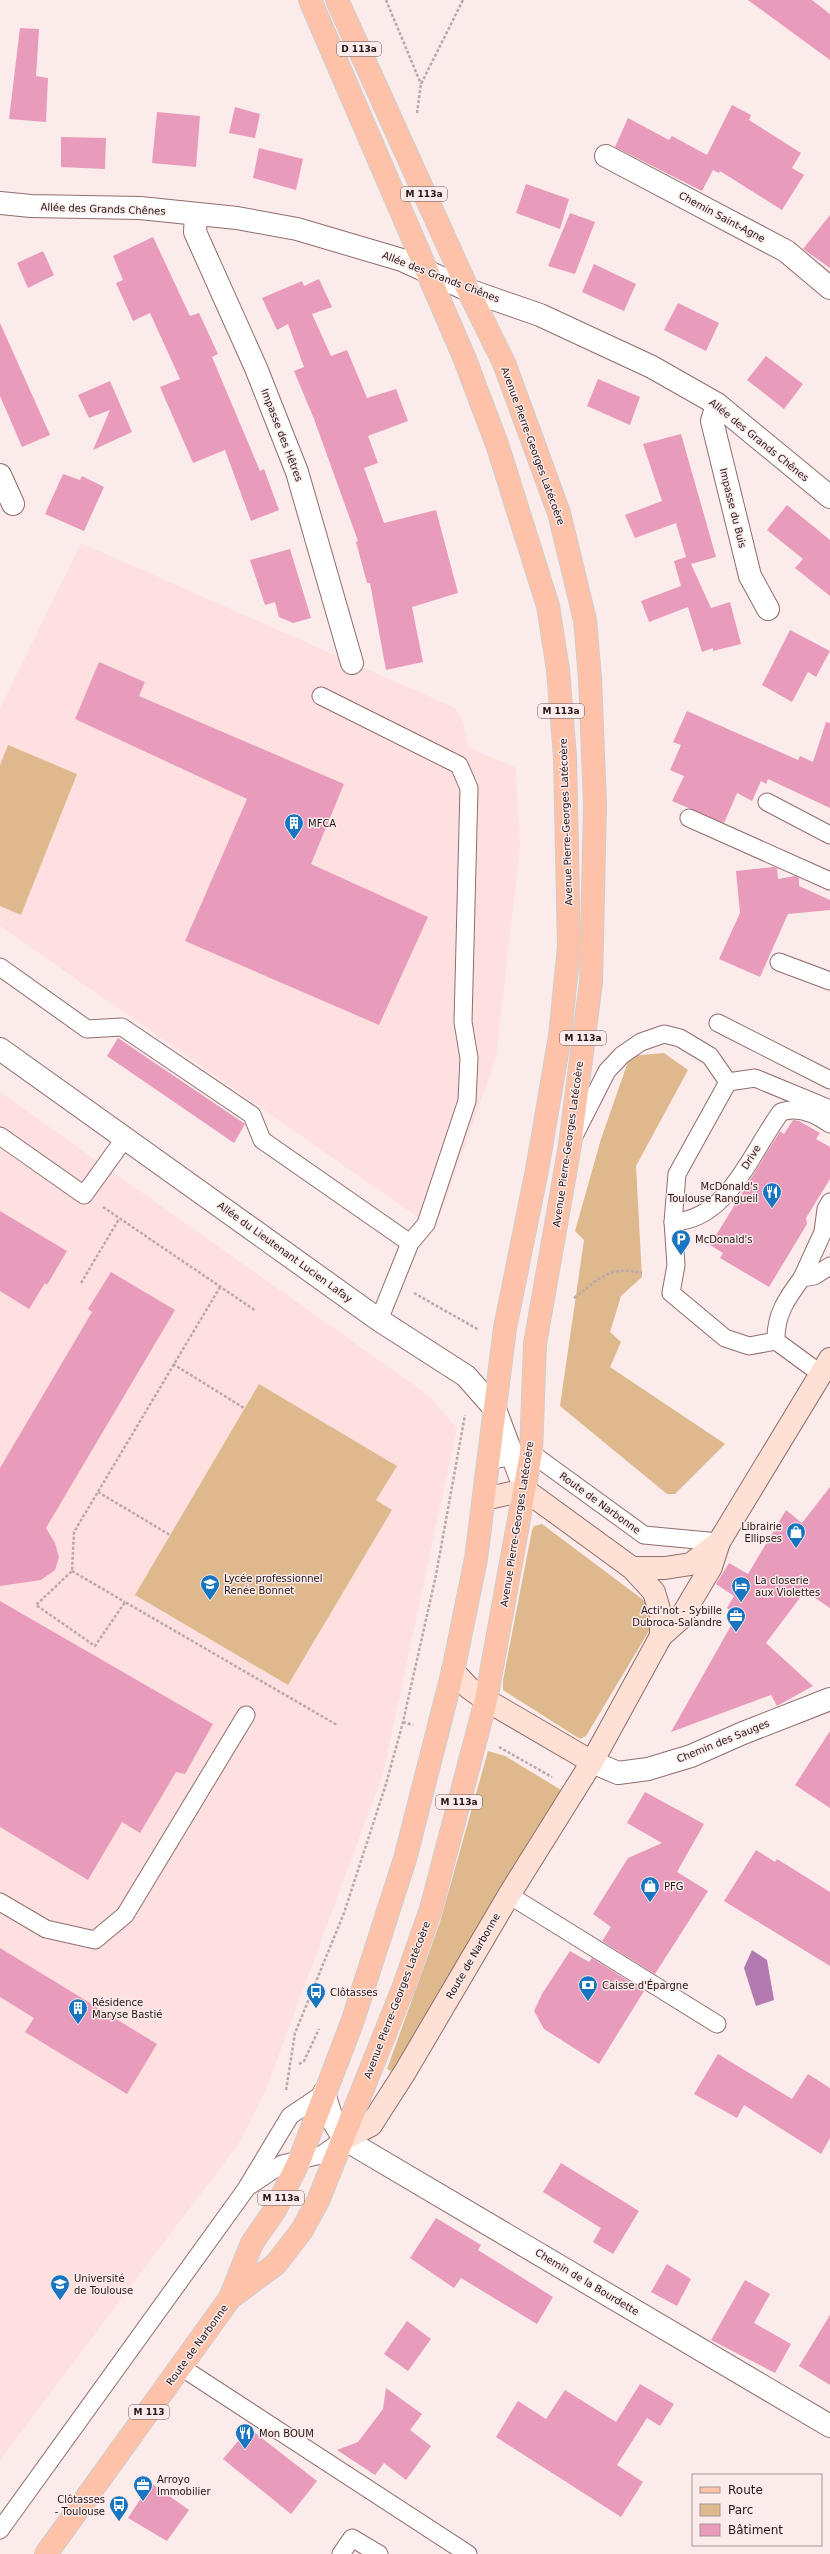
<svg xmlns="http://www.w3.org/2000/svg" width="830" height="2554" font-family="'DejaVu Sans',sans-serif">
	<rect width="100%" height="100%" fill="#fcebeb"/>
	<g fill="#ffe0e0">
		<path d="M81 543 455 708 463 722 468 747 516 768 520 847 496 1059 435 1229 0 926V709Z"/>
		<path d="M0 1092 428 1395 457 1428 383 1774 267 2087 239 2143 0 2460Z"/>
	</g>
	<g fill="#dfb98e">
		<path d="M8 745 77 774 21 915 0 906V765Z"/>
		<path d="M664 1053 688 1070 636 1166 642 1277 621 1296 610 1332 621 1342 610 1367 725 1444 675 1494H667L560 1406 584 1240 575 1231 601 1139 630 1056Z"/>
		<path d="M259 1384 397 1466 376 1500 392 1510 288 1685 135 1595Z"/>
		<path d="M542 1524 646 1602 652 1617 649 1631 586 1736 580 1739 503 1690V1680L532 1530 534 1526Z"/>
		<path d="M488 1751 505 1756 566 1793 395 2073 387 2069 440 1922Z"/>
	</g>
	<path fill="#b27ab1" d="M752 1950 767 1960 774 2000 756 2006 744 1968Z"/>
	<g fill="#e99bbc">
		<path d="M748 0H812L830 14V60Z"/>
		<path d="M20 28 39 29 36 76 48 78 46 122 9 119Z"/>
		<path d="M732 105 751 115 749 120 801 153 792 168 804 175 782 210 720 171 719 173 713 170 702 191 615 147 628 118 669 140 672 136 707 155Z"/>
		<path d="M235 107 260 114 255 138 229 133Z"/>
		<path d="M157 112 200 116 196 167 152 163Z"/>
		<path d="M61 137 106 138 105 169 61 167Z"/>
		<path d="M259 148 303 159 296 190 253 178Z"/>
		<path d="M526 184 569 199 560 229 516 213Z"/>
		<path d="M570 213 595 222 575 274 548 266Z"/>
		<path d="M830 215V268L803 249Z"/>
		<path d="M153 237 190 316 199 313 218 354 212 357 260 471 264 469 279 510 251 521 225 450 193 463 160 387 180 379 150 313 133 321 116 283 123 280 113 256Z"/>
		<path d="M43 251 54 275 28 288 17 263Z"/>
		<path d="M594 264 636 284 624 311 582 292Z"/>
		<path d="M319 279 332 307 312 314 331 356 347 350 367 398 396 389 408 421 368 436 378 463 364 468 384 523 436 510 458 593 412 607 423 662 386 670 370 583H367L356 542 358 541 314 419 294 371 304 367 288 324 277 330 262 298 302 281 304 286Z"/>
		<path d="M678 303 719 323 706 351 664 330Z"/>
		<path d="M0 323 50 435 22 447 0 396Z"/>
		<path d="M766 356 803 384 784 409 747 380Z"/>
		<path d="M598 379 640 397 630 425 587 406Z"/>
		<path d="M110 381 132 432 93 450 110 410 89 418 78 395Z"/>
		<path d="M681 434 716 557 691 564 711 608 730 602 741 644 713 651V648L702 652 688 607 649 622 641 601 681 586 674 561 686 557 676 523 635 538 625 515 662 501 643 444Z"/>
		<path d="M63 474 80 480 82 476 104 487 84 531 45 514Z"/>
		<path d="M787 505 830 540V596L795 568 803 559 767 530Z"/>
		<path d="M290 549 311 618 293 623 279 617 275 602 265 605 250 560Z"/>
		<path d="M790 630 830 651 816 677 808 672 792 702 762 685Z"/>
		<path d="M99 662 145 682 139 696 344 784 311 864 428 917 379 1025 185 941 247 799 75 719Z"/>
		<path d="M687 711 798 760 800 756 813 762 826 722 830 723V808L768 779 766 784 761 781 752 801 737 793 724 823 672 801 684 776 670 770 681 745 673 742Z"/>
		<path d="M774 867 777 868 778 879 795 876 799 878V886L830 900V910L788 914 760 977 719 959 740 913 736 871Z"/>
		<path d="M118 1038 245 1124 234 1143 107 1056Z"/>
		<path d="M793 1120 799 1121 820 1133 816 1139 830 1147V1179L806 1218 807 1224 769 1287 720 1258 723 1253 710 1245 779 1133 780 1131 784 1134Z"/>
		<path d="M0 1211 67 1251 47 1285 45 1283 29 1309 0 1291Z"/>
		<path d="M111 1272 175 1310 46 1528 55 1543 59 1557 55 1570 41 1580 0 1586V1468L92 1312 88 1309Z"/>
		<path d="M830 1487V1608L805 1591 766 1643 813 1686 777 1706 771 1695 671 1732 737 1615 727 1608 734 1596 716 1584 729 1563 748 1574 786 1510 802 1523Z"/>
		<path d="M0 1601 213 1724 185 1774 176 1772 140 1833 122 1822 88 1880 0 1827Z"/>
		<path d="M830 1731V1808L795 1785Z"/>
		<path d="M645 1792 704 1824 677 1872 708 1891 655 1974 602 1941 611 1927 593 1914 628 1858 662 1843 627 1823Z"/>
		<path d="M756 1850 775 1862 777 1859 830 1892V1966L724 1901Z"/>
		<path d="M0 1948 157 2044 127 2094 25 2032 34 2018 0 1997Z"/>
		<path d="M570 1951 589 1962 592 1958 644 1991 599 2064 544 2029 534 2011 542 1994Z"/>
		<path d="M718 2054 792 2099 808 2074 830 2088V2138L821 2154 744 2105 737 2118 694 2094Z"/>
		<path d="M561 2163 639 2211 613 2254 593 2242 601 2228 543 2192Z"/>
		<path d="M436 2218 481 2245 478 2250 553 2297 537 2324 461 2278 454 2288 410 2258Z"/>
		<path d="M667 2264 691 2279 677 2306 651 2292Z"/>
		<path d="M745 2280 770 2294 754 2323 791 2344 775 2373 711 2340Z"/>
		<path d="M830 2315V2385L799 2366Z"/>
		<path d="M407 2321 431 2339 408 2371 384 2354Z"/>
		<path d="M640 2384 674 2404 660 2426 647 2418 617 2465 643 2482 621 2517 496 2437 518 2401 546 2419 565 2390 616 2422Z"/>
		<path d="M386 2388 422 2414 410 2430 431 2446 406 2480 384 2463 375 2475 337 2450 358 2442 383 2409Z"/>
		<path d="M249 2428 317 2481 291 2514 223 2459Z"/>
		<path d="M151 2483 189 2510 167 2541 128 2518Z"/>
	</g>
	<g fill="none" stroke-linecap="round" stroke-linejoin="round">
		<g stroke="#916d6d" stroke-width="19">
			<g id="lane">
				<path d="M321 696 459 765 469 788 463 1022 469 1058 467 1101 426 1224 410 1243 379 1320"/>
				<path d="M767 802 830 835"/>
				<path d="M689 818 830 881"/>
				<path d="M779 962 830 981"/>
				<path d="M0 967 87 1029 122 1027 252 1115 262 1140 410 1243"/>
				<path d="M718 1023 830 1080"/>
				<path d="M728 1082 677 1174 673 1222 676 1265 671 1293 725 1338 749 1346 776 1341 821 1374"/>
				<path d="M0 1136 84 1195 125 1138"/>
				<path d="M574 1136 607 1071 622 1055 641 1042 664 1034 680 1038 710 1056 728 1082 755 1078 830 1109"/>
				<path d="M673 1222C729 1220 752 1150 781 1112 798 1106 816 1114 830 1124"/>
				<path d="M802 1278 823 1232 826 1209 830 1202"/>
				<path d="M776 1341C775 1315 787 1298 802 1278L814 1276 830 1266"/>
				<path d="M488 1461 531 1453 644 1535 719 1542"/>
				<path d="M509 1895 717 2024"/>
				<path d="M0 1902 46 1929 95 1940 125 1915 246 1715"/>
				<path d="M251 2185 282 2164 321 2155 344 2139"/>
				<path d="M181 2367 468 2554"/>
				<path d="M0 2530 246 2189 290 2116 324 2093"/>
				<path d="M341 2554 352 2538 379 2554"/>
			</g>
		</g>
		<g stroke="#916d6d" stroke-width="24">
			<g id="street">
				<path d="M606 156 786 251 830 288"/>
				<path d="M0 203 31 206 140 208 237 218 297 229 402 260 468 290 540 315 652 367 717 404 830 497"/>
				<path d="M196 215 195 232 256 368 297 472 352 663"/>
				<path d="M717 404 712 421 750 576 768 609"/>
				<path d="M0 475 13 504"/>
				<path d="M0 1049 379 1320 466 1376 495 1409 525 1490"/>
				<path d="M592 1762 618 1773 648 1769 691 1756 743 1733 830 1699"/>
				<path d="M324 2093 332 2119 344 2139 830 2426"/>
			</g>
		</g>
		<g stroke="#916d6d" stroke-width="24">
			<g id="secondary">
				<path d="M484 1499 525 1490 632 1568 654 1592 661 1616V1636"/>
				<path d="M632 1568H665L691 1564 719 1542"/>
				<path d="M453 1671 469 1688 486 1700 592 1762"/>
				<path d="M344 2139 371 2125 405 2072 509 1895 592 1762 661 1636 680 1619 711 1567 719 1542 830 1359"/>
			</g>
		</g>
		<g stroke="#cfcccc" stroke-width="24">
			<g id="primary">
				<path d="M230 2298 252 2243 275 2210 300 2159 353 2020 405 1859 453 1671 476 1559 505 1328 537 1170 560 1036 569 947 565 757 558 670 548 606 498 447 464 357 310 0"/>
				<path d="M46 2554 230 2298 276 2264 302 2230 318 2201 404 1986 431 1909 486 1700 531 1453 535 1344 570 1145 591 982 595 804 590 678 585 620 559 513 504 363 468 290 337 0"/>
			</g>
		</g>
		<g stroke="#b9a9a9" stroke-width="2.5" stroke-dasharray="3 2" stroke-linecap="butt">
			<path d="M386 0 421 84"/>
			<path d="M417 113 421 84 463 0"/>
			<path d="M103 1207 256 1311"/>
			<path d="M81 1283 119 1219"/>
			<path d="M220 1287 74 1532 72 1571 36 1605 95 1646 125 1602 337 1725"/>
			<path d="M414 1293 479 1330"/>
			<path d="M574 1298C599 1279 609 1265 642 1273"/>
			<path d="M173 1364 244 1408"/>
			<path d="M98 1492 170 1535"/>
			<path d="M72 1571 125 1602"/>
			<path d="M403 1722 413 1725"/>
			<path d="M499 1747 552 1777"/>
			<path d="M299 2064 304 2061 319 2029"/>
			<path d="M286 2090 295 2033 344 1913 386 1784 403 1722 436 1575 465 1415"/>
		</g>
		<use href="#lane" stroke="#fff" stroke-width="17"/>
		<use href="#street" stroke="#fff" stroke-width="22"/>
		<use href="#secondary" stroke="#fee1d4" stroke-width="22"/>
		<use href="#primary" stroke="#fec2a8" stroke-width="22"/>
	</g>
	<defs>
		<g id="building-pin" transform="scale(1)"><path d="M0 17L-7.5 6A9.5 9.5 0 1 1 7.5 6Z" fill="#1875c1" stroke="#fcebeb"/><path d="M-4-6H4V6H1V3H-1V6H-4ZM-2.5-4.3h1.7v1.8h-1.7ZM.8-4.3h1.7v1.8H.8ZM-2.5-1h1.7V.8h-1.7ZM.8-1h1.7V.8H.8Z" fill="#fff"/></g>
		<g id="restaurant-pin" transform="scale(1)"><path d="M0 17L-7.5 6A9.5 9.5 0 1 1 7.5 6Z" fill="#1875c1" stroke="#fcebeb"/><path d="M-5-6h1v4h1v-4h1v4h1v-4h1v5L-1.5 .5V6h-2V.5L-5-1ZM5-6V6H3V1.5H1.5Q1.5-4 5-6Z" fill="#fff"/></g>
		<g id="parking-pin" transform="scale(1)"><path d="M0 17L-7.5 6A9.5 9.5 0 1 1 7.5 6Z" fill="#1875c1" stroke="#fcebeb"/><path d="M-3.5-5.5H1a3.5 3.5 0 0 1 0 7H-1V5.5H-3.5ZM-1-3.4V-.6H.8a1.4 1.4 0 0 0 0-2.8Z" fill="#fff"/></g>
		<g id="shop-pin" transform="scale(1)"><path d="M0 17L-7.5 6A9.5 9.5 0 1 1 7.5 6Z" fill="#1875c1" stroke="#fcebeb"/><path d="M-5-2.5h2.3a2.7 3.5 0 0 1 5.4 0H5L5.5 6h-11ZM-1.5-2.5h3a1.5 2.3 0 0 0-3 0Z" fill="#fff"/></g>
		<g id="school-pin" transform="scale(1)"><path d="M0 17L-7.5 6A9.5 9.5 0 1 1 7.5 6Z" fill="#1875c1" stroke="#fcebeb"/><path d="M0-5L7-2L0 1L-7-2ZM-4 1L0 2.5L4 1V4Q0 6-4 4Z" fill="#fff"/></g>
		<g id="hotel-pin" transform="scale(1)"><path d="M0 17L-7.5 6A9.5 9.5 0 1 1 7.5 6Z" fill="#1875c1" stroke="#fcebeb"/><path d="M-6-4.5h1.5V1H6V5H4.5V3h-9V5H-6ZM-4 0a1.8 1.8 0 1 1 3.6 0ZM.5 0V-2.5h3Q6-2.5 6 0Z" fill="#fff"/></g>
		<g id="office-pin" transform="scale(1)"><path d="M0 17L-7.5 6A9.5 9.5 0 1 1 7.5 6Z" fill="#1875c1" stroke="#fcebeb"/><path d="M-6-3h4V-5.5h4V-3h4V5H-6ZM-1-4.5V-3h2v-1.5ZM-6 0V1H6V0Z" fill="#fff"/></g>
		<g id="bank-pin" transform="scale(1)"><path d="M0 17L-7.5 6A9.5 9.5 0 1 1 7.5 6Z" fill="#1875c1" stroke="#fcebeb"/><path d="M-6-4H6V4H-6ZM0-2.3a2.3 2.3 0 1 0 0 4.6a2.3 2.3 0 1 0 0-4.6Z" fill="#fff"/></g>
		<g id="bus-pin" transform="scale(1)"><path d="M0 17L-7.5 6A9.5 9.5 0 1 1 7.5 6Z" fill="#1875c1" stroke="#fcebeb"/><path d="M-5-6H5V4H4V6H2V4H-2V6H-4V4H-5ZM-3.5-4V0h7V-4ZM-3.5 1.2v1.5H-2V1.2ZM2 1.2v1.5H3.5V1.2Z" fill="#fff"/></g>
		<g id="university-pin" transform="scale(1)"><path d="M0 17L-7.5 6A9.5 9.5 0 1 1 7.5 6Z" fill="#1875c1" stroke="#fcebeb"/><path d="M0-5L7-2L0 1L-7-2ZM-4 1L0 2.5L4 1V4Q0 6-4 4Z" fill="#fff"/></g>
	</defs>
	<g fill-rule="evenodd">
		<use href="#building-pin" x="294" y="823"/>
		<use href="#restaurant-pin" x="772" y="1192"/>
		<use href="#parking-pin" x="681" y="1239"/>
		<use href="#shop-pin" x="796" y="1532"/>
		<use href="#school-pin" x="210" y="1584"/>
		<use href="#hotel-pin" x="741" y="1586"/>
		<use href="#office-pin" x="736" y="1616"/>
		<use href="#shop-pin" x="650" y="1886"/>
		<use href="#bank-pin" x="588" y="1985"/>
		<use href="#bus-pin" x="316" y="1992"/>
		<use href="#building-pin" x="78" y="2008"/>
		<use href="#university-pin" x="60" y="2284"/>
		<use href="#restaurant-pin" x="245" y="2433"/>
		<use href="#office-pin" x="143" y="2485"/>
		<use href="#bus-pin" x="119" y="2505"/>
	</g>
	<g text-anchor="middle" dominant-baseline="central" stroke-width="3" stroke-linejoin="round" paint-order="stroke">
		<g fill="#fcebeb" stroke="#645555" stroke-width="1">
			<rect x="337" y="42" width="44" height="14" rx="3"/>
			<rect x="401" y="187" width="46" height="14" rx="3"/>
			<rect x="538" y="704" width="46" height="14" rx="3"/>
			<rect x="560" y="1031" width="46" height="14" rx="3"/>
			<rect x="436" y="1795" width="46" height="14" rx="3"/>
			<rect x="258" y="2191" width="46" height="14" rx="3"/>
			<rect x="129" y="2405" width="40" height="14" rx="3"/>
		</g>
		<g font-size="9" font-weight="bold" fill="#231515">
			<text x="359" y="49">D 113a</text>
			<text x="424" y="194">M 113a</text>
			<text x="561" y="711">M 113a</text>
			<text x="583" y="1038">M 113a</text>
			<text x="459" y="1802">M 113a</text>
			<text x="281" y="2198">M 113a</text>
			<text x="149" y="2412">M 113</text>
		</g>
		<g font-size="10" fill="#231515" stroke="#fcebeb">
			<text transform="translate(103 209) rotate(2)">Allée des Grands Chênes</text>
			<text transform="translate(722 217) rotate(28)">Chemin Saint-Agne</text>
			<text transform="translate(441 277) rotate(21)">Allée des Grands Chênes</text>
			<text transform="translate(282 435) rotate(69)">Impasse des Hêtres</text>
			<text transform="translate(759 440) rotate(39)">Allée des Grands Chênes</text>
			<text transform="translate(533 446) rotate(70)">Avenue Pierre-Georges Latécoère</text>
			<text transform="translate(733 508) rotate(76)">Impasse du Buis</text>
			<text transform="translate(566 822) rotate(-92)">Avenue Pierre-Georges Latécoère</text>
			<text transform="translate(568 1144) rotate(-82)">Avenue Pierre-Georges Latécoère</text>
			<text transform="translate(751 1157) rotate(-58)">Drive</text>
			<text transform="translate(285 1252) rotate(36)">Allée du Lieutenant Lucien Lafay</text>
			<text transform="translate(600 1503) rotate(36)">Route de Narbonne</text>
			<text transform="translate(517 1524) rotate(-81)">Avenue Pierre-Georges Latécoère</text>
			<text transform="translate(723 1741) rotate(-22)">Chemin des Sauges</text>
			<text transform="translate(473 1956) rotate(-60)">Route de Narbonne</text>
			<text transform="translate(397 2000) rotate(-69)">Avenue Pierre-Georges Latécoère</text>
			<text transform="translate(587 2282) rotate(31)">Chemin de la Bourdette</text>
			<text transform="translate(197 2345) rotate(-54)">Route de Narbonne</text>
		</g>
		<g font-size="10" fill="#231515" stroke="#fcebeb" text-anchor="start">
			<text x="308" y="823">MFCA</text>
			<text x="758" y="1186" text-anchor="end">McDonald's<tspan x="758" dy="12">Toulouse Rangueil</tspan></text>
			<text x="695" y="1239">McDonald's</text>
			<text x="782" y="1526" text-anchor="end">Librairie<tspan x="782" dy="12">Ellipses</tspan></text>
			<text x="224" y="1578">Lycée professionnel<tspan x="224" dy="12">Renée Bonnet</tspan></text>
			<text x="755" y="1580">La closerie<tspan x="755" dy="12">aux Violettes</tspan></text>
			<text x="722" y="1610" text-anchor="end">Acti'not - Sybille<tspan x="722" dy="12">Dubroca-Salandre</tspan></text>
			<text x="664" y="1886">PFG</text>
			<text x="602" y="1985">Caisse d'Épargne</text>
			<text x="330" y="1992">Clôtasses</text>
			<text x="92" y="2002">Résidence<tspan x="92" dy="12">Maryse Bastié</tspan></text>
			<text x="74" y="2278">Université<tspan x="74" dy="12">de Toulouse</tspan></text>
			<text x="259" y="2433">Mon BOUM</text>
			<text x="157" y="2479">Arroyo<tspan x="157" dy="12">Immobilier</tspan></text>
			<text x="105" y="2499" text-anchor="end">Clôtasses<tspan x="105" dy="12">- Toulouse</tspan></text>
		</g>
	</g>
	<rect x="692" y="2474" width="130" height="72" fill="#fcebeb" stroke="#a59595"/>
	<rect x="700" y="2487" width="20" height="6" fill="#fec2a8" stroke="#a59595"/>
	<text x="728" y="2494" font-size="12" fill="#231515">Route</text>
	<rect x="700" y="2504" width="20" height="12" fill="#dfb98e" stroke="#a59595"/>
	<text x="728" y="2514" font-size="12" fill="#231515">Parc</text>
	<rect x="700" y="2524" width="20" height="12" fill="#e99bbc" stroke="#a59595"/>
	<text x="728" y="2534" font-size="12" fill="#231515">Bâtiment</text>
</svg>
